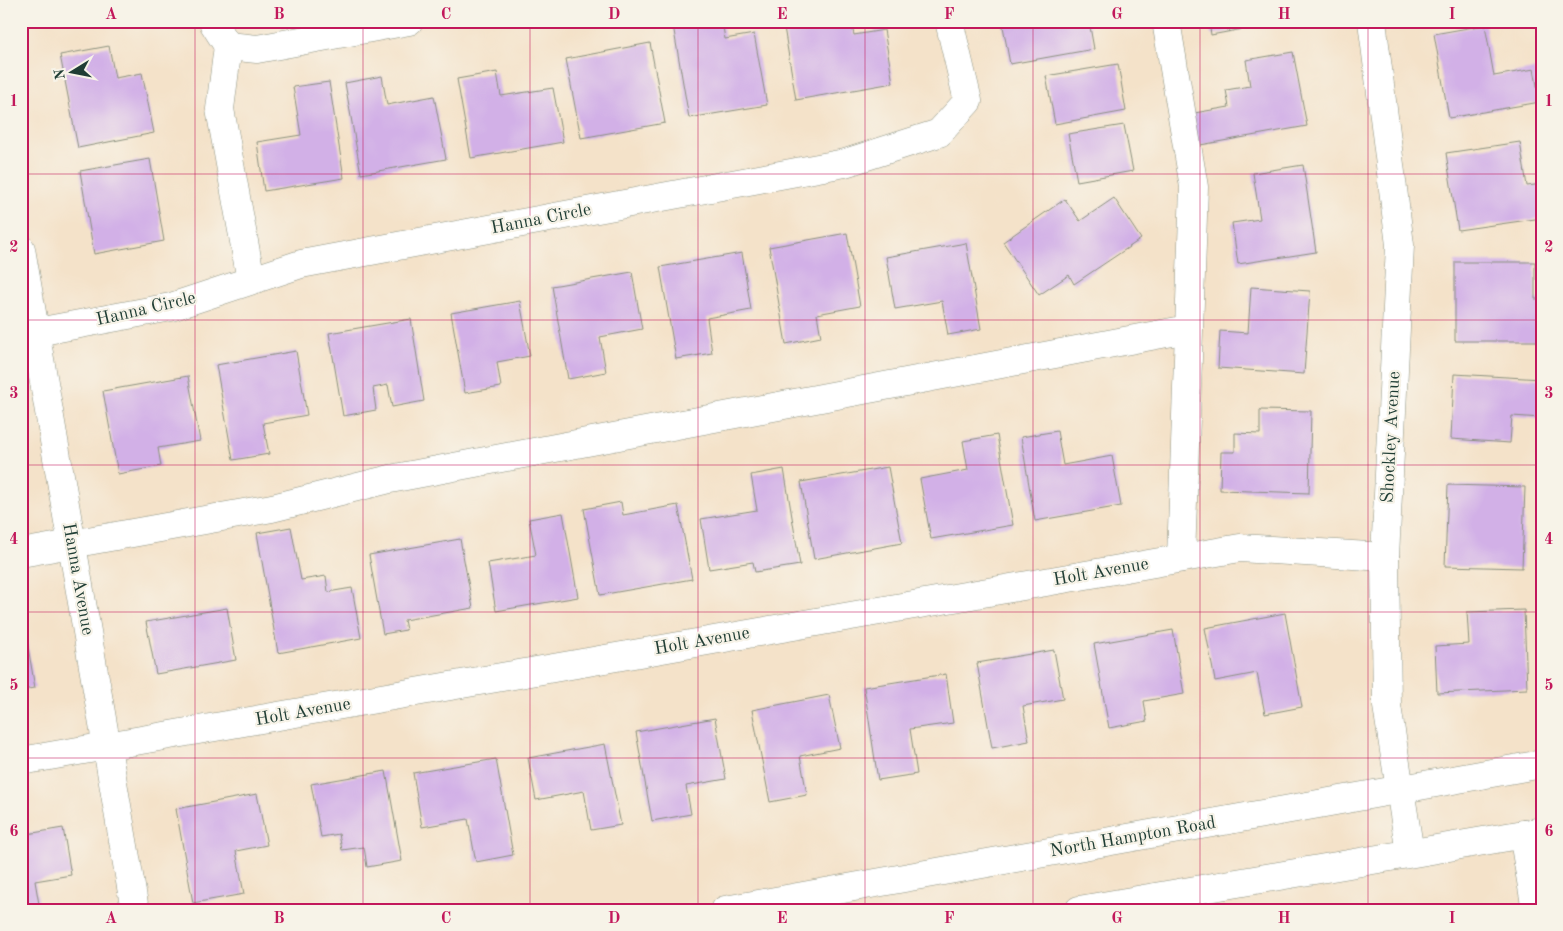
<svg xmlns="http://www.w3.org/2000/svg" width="1563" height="931" font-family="'Old Standard TT',serif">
	<rect width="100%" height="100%" fill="#f7f3e8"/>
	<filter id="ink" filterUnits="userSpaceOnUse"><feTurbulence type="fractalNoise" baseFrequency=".02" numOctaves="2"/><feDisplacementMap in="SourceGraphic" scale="10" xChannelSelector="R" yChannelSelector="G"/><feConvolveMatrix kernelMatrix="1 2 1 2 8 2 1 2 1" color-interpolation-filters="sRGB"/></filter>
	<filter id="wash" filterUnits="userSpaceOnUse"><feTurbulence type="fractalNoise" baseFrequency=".0096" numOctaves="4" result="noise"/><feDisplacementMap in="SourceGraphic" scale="20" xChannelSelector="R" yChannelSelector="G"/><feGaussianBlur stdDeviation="1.12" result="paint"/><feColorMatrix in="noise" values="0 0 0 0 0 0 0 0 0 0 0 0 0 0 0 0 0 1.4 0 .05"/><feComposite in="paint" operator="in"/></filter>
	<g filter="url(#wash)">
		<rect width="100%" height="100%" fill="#f4e2c9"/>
		<g id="blocks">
			<g fill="#d2b0e7">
				<path d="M694 21H722L725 39 754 34 767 105 689 118 673 25Z"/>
				<path d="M783 21H851L854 35 884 30 893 83 796 100Z"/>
				<path d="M1002 21H1089L1094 49 1010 64Z"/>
				<path d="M1209 21H1281V22L1211 35Z"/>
				<path d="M1485 25 1494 76 1534 69 1540 102 1449 118 1434 34Z"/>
				<path d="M650 43 665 123 581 138 566 59Z"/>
				<path d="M109 46 115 78 142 73 154 133 78 148 60 55Z"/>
				<path d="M1293 52 1307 126 1189 147 1183 115 1229 107 1226 90 1250 86 1246 60Z"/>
				<path d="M1118 64 1126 111 1055 124 1046 76Z"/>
				<path d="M497 72 501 96 553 88 563 142 471 158 457 79Z"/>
				<path d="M382 76 387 105 434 96 446 159 361 174 345 83Z"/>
				<path d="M329 82 344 178 264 191 257 142 301 135 293 87Z"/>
				<path d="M1124 125 1133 171 1077 181 1068 134Z"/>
				<path d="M1520 142 1527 186 1542 184V218L1458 230 1446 153Z"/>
				<path d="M150 159 164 241 94 254 80 171Z"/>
				<path d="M1303 165 1316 252 1238 264 1232 223 1260 219 1253 173Z"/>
				<path d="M1114 198 1141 239 1074 284 1069 275 1039 295 1003 242 1065 199 1080 221Z"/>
				<path d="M847 233 860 306 817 314 821 337 786 344 769 247Z"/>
				<path d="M966 243 981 329 948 335 942 301 895 309 886 257Z"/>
				<path d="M742 253 751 310 707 318 712 353 676 359 660 267Z"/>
				<path d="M1455 262H1535V299H1542V341H1455Z"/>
				<path d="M632 272 642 329 600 337 606 372 568 379 552 286Z"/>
				<path d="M1251 287 1310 291 1304 374 1218 368 1220 331 1248 333Z"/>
				<path d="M520 301 530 356 497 362 501 387 465 393 451 313Z"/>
				<path d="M411 319 424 401 392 407 388 385 373 388 376 410 343 416 329 333Z"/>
				<path d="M296 351 307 415 263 423 269 454 233 460 216 365Z"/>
				<path d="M1454 374 1542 379V418L1512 416 1510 443 1451 439Z"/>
				<path d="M188 376 200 441 158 448 161 466 118 474 103 391Z"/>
				<path d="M1260 410 1311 411 1309 493 1220 490 1221 452H1235V433L1260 434Z"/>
				<path d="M1057 431 1063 465 1112 456 1121 506 1035 521 1021 437Z"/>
				<path d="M997 435 1013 525 931 539 920 479 968 470 963 441Z"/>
				<path d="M888 467 902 543 814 559 801 482Z"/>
				<path d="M784 469 800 565 755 572 753 562 709 569 701 519 757 510 751 475Z"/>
				<path d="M1448 485 1525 487 1522 568 1445 566Z"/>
				<path d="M621 502 623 515 678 505 692 579 600 595 584 509Z"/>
				<path d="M563 513 578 597 496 611 488 563 536 555 529 519Z"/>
				<path d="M291 527 301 580 326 576 328 592 352 588 361 638 278 653 257 533Z"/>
				<path d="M460 539 473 608 404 620 406 630 383 634 369 555Z"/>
				<path d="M227 608 236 660 156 674 146 622Z"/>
				<path d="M1524 610 1527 689 1437 693 1435 646 1469 644 1467 612Z"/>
				<path d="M1285 613 1302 707 1265 714 1257 673 1215 681 1205 628Z"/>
				<path d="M1173 630 1184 694 1144 701 1147 721 1109 728 1094 644Z"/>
				<path d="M26 635 35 688 21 690V636Z"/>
				<path d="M1054 650 1063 699 1023 706 1029 741 992 748 977 663Z"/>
				<path d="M946 674 953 723 910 729 917 774 878 780 864 687Z"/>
				<path d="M829 695 840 748 800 756 807 795 770 802 752 710Z"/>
				<path d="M715 718 726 779 686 786 691 814 652 821 636 732Z"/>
				<path d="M605 744 621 825 591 830 584 791 536 800 528 758Z"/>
				<path d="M496 759 513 855 476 862 468 819 422 827 413 773Z"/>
				<path d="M386 771 402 861 367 867 364 847 342 850 339 834 321 837 311 784Z"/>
				<path d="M257 794 267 845 236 851 244 894 193 903 176 809Z"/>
				<path d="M63 828 71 875 35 881 40 910H21V835Z"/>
			</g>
		</g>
	</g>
	<g filter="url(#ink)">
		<use href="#blocks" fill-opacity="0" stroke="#8a907e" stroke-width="1"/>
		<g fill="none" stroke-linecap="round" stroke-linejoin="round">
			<g stroke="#8a907e" stroke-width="29">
				<g id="minor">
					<path d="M213 21 214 24 228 46 257 49 409 21"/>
					<path d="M1166 21 1194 187 1181 558"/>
					<path d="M1372 21 1400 245 1385 557 1387 706 1410 853"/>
					<path d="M228 46 220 109 251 280"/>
					<path d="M21 249 135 910"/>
					<path d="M21 335 171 307 301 264 845 163 939 133 968 101 949 21"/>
					<path d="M21 553 272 508 390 479 1188 329"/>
					<path d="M21 761 1240 548 1385 557"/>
					<path d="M1523 834 1536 910"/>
				</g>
			</g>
			<g stroke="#8a907e" stroke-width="29">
				<g id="major">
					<path d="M725 910 1542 764"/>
					<path d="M1079 910 1542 831"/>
				</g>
			</g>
			<use href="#minor" stroke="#fff" stroke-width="28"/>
			<use href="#major" stroke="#fff" stroke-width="28"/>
		</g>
	</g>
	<path fill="none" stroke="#c2185b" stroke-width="1" stroke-opacity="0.55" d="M195 21V910M363 21V910M530 21V910M698 21V910M865 21V910M1033 21V910M1200 21V910M1368 21V910M21 174H1542M21 320H1542M21 465H1542M21 612H1542M21 758H1542"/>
	<g text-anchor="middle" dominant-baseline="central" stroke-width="4.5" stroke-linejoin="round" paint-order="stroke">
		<g font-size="18" fill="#1f3d34" stroke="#f7f3e8">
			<text transform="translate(541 219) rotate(-11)">Hanna Circle</text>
			<text transform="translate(146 309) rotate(-13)">Hanna Circle</text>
			<text transform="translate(1391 437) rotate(-87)">Shockley Avenue</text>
			<text transform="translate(1101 572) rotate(-10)">Holt Avenue</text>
			<text transform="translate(78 579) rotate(80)">Hanna Avenue</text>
			<text transform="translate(702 641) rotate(-10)">Holt Avenue</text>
			<text transform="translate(303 712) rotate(-10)">Holt Avenue</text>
			<text transform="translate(1133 837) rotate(-10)">North Hampton Road</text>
		</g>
	</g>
	<rect width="1563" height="931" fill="none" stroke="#f7f3e8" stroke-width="55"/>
	<g transform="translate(72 72) rotate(260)" stroke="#f7f3e8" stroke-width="4" paint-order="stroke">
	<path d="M0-4L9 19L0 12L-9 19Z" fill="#1f3d34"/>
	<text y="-8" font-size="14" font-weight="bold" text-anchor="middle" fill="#1f3d34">N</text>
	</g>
	<rect x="28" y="28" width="1508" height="876" fill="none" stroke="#c2185b" stroke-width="2"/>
	<g font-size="16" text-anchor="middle" font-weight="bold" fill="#c2185b">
		<text x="111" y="19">A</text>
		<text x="279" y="19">B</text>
		<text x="446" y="19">C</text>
		<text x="614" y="19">D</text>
		<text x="782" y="19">E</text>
		<text x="949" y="19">F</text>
		<text x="1117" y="19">G</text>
		<text x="1284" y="19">H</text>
		<text x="1452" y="19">I</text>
		<text x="14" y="106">1</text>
		<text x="1549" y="106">1</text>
		<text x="14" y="252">2</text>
		<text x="1549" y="252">2</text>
		<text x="14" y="398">3</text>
		<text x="1549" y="398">3</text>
		<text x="14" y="544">4</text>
		<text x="1549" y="544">4</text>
		<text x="14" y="690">5</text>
		<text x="1549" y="690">5</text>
		<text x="14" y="836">6</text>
		<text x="1549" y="836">6</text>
		<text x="111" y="923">A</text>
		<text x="279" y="923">B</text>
		<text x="446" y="923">C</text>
		<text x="614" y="923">D</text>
		<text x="782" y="923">E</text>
		<text x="949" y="923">F</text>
		<text x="1117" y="923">G</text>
		<text x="1284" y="923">H</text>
		<text x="1452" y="923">I</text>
	</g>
</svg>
